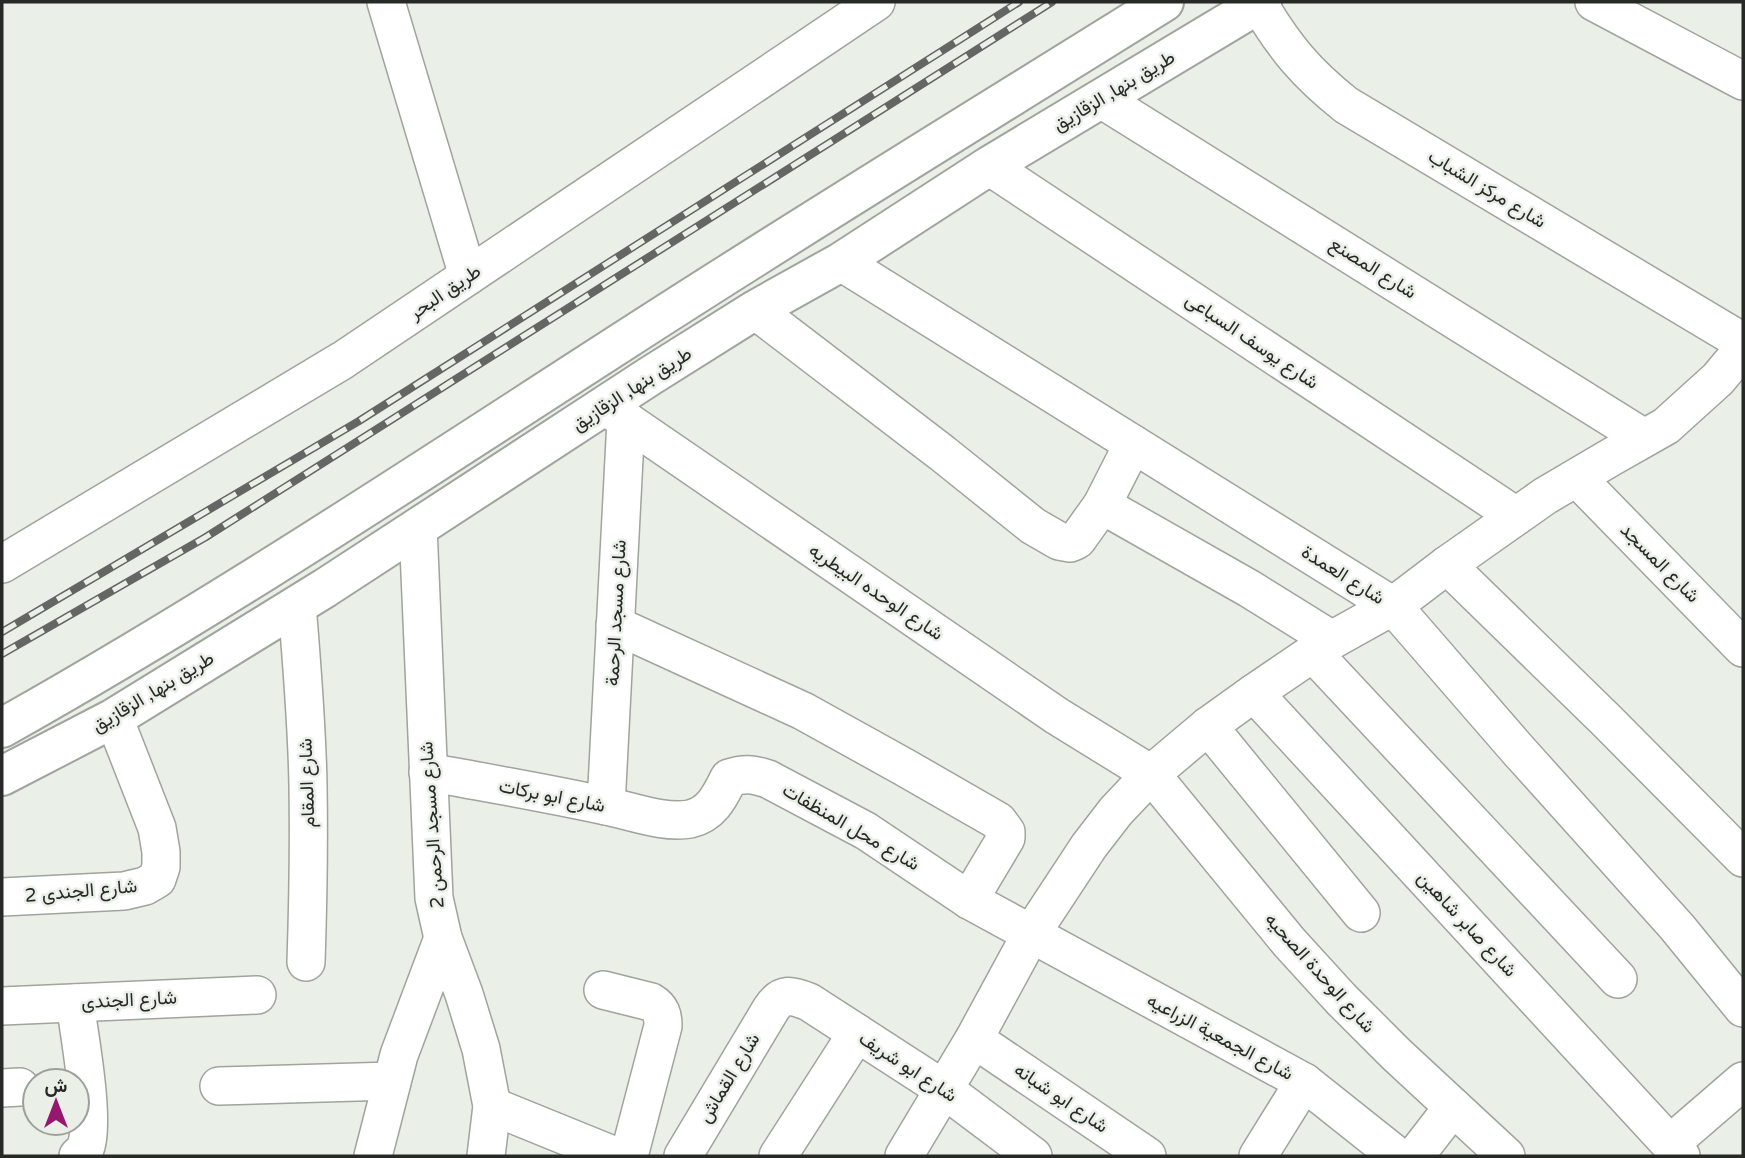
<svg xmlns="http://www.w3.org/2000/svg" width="1745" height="1158" font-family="'Varela Round',Vazirmatn,sans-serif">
	<rect width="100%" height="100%" fill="#eaf0e8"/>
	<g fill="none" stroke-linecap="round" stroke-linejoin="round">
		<g stroke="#9fa49d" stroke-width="40">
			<g id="minor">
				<path d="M386 2 468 276"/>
				<path d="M1594 2 1743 81"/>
				<path d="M1259 4C1285 48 1306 73 1346 105L1743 342"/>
				<path d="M1101 99 1644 438"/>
				<path d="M989 166 1516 516"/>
				<path d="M841 262 1393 606 1518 750 1677 927 1743 1008"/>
				<path d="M755 310 942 453 1033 526 1059 541 1070 543 1077 540 1102 505 1133 444"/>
				<path d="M605 406 1057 716 1151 774 1289 942 1341 999 1396 1054 1506 1156"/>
				<path d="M1577 478 1743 648"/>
				<path d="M1102 505 1250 589 1332 640"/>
				<path d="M418 527 434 898 443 938 464 994 481 1049 492 1106 486 1156"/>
				<path d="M2 564 343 360 876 2"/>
				<path d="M1447 565 1606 720 1743 858"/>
				<path d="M297 605C302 665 307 725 308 786 309 845 308 903 306 962"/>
				<path d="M615 625 803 711 904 767 998 821 1006 832V838L969 900"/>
				<path d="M1313 653 1618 979"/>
				<path d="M1254 693 1681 1156"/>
				<path d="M1208 726 1361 913"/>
				<path d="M428 772C487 783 547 793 606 806 631 811 665 824 690 819 712 814 720 796 729 778 744 773 753 774 768 779L866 831 969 900 1304 1082 1397 1156"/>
				<path d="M606 806 626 420"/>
				<path d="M2 897 124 891 145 886 157 879 161 867V852L157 828 114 718"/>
				<path d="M603 990 651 1002C661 1008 663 1015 663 1026L629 1156"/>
				<path d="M75 1003C79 1032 96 1125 85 1149 84 1151 80 1154 78 1156"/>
				<path d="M2 1006 257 995"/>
				<path d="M974 1039 1147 1156"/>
				<path d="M219 1086 392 1081"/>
				<path d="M2 1088 20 1087"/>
				<path d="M492 1106 615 1156"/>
				<path d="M1670 1144 1743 1081"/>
				<path d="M373 1156 399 1055 443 938"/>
				<path d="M683 1156 771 1009C782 992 792 995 809 1002L945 1090 1033 1156"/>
				<path d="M778 1156 857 1033"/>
				<path d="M904 1156 974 1039 1031 934 1089 846 1116 811 1151 774 1208 726 1254 693 1332 640 1393 606 1447 565 1545 496 1613 456 1666 426 1718 379 1743 349"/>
				<path d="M1258 1156 1304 1082"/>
				<path d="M1415 1156 1453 1107"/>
			</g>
		</g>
		<g stroke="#9fa49d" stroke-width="42">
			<g id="trunk">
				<path d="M2 728C214 609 417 474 622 342 801 226 983 115 1164 2"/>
				<path d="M2 776 114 718 325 588 650 376 755 310 841 262 989 166 1262 2"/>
			</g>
		</g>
		<use href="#minor" stroke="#fff" stroke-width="37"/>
		<use href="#trunk" stroke="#fff" stroke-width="38"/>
		<g stroke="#636662" stroke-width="8">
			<g id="rail">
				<path d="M2 632 359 421 1019 2"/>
				<path d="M2 654 206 537 1052 2"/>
			</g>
		</g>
		<use href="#rail" stroke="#eaf0e8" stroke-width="5" stroke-dasharray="16" stroke-linecap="butt"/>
	</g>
	<g text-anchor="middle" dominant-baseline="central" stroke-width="5" stroke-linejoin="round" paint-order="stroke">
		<g font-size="19" fill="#272926" stroke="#eaf0e8">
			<text transform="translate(1114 91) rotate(-31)">طريق بنها, الزقازيق</text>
			<text transform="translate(1487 189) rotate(31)">شارع مركز الشباب</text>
			<text transform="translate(1373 268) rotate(32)">شارع المصنع</text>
			<text transform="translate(445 292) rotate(-34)">طريق البحر</text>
			<text transform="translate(1252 341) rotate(34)">شارع يوسف السباعى</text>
			<text transform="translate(632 389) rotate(-33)">طريق بنها, الزقازيق</text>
			<text transform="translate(1660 563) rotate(45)">شارع المسجد</text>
			<text transform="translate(1343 575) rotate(32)">شارع العمدة</text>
			<text transform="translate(876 592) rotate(34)">شارع الوحده البيطريه</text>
			<text transform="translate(616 613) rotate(-87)">شارع مسجد الرحمة</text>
			<text transform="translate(153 692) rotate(-31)">طريق بنها, الزقازيق</text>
			<text transform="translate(307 783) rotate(-92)">شارع المقام</text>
			<text transform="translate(552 796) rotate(11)">شارع ابو بركات</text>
			<text transform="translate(432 825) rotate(-94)">شارع مسجد الرحمن 2</text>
			<text transform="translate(851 827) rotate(30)">شارع محل المنظفات</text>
			<text transform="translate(81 891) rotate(-5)">شارع الجندى 2</text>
			<text transform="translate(1467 924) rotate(47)">شارع صابر شاهين</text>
			<text transform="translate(1320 973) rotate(48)">شارع الوحدة الصحيه</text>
			<text transform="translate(129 1000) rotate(-3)">شارع الجندى</text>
			<text transform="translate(1220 1037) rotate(28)">شارع الجمعية الزراعيه</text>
			<text transform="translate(908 1067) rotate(33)">شارع ابو شريف</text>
			<text transform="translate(729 1078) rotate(-59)">شارع القماش</text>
			<text transform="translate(1061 1098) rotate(34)">شارع ابو شبانه</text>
		</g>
	</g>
	<rect width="1745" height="1158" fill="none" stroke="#272926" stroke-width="7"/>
	<g transform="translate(56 1102)"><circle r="33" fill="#eaf0e8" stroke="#9ca09a" stroke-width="2"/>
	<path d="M0-5L12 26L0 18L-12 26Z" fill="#97176f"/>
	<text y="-10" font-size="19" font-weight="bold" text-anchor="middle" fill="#272926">ش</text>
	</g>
</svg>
